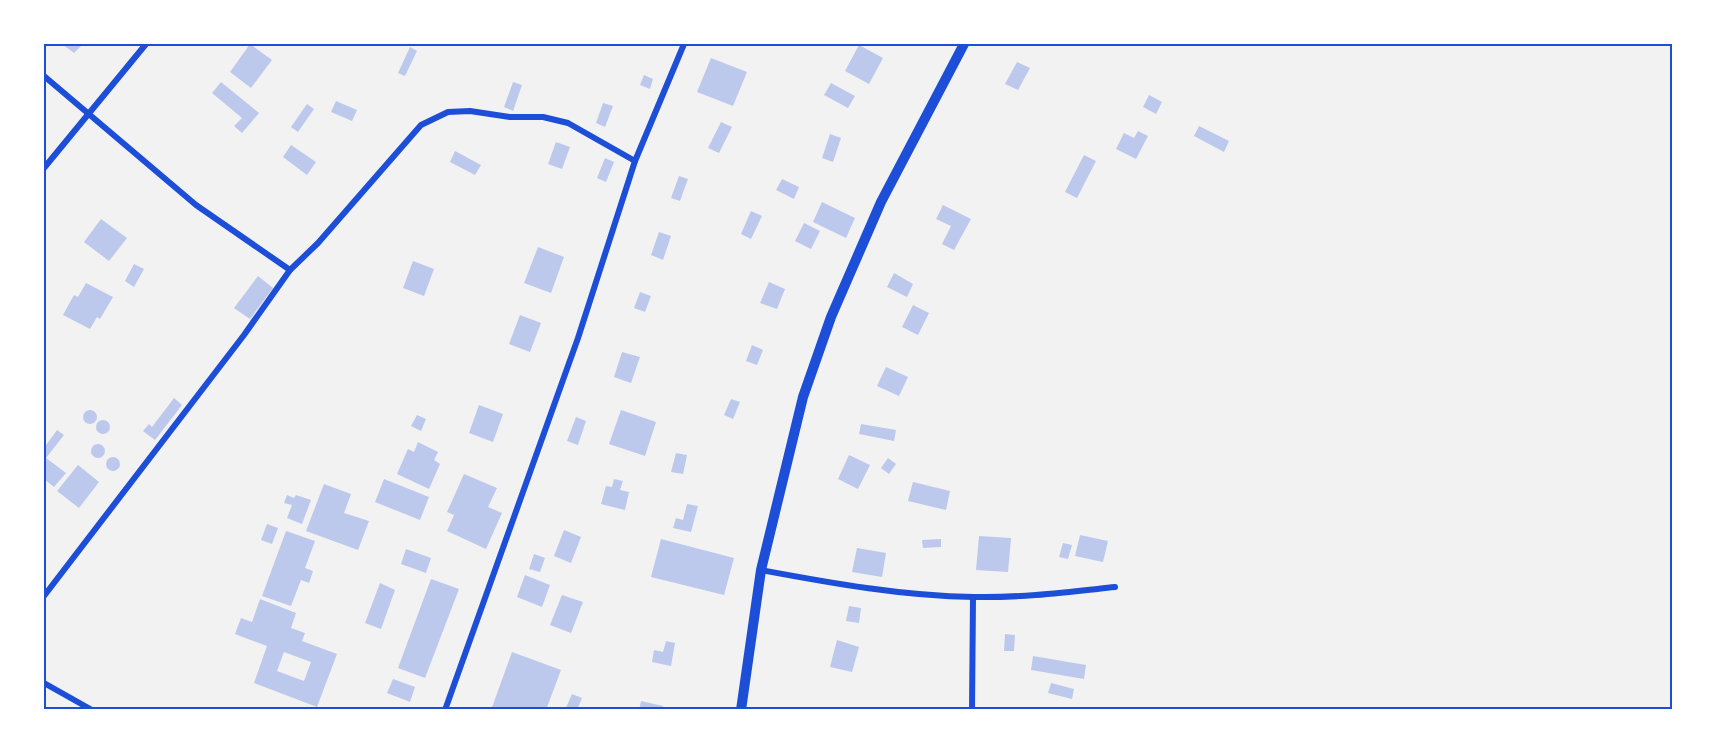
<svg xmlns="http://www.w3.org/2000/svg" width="1716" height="753" font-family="Georgia,serif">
	<rect width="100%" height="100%" fill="#f2f2f2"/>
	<g fill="#bdc9ec" fill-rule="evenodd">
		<path d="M62 44H83L74 53Z"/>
		<path d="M250 44 272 60 251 88 230 72Z"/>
		<path d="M859 45 883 58 869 84 845 71Z"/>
		<path d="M410 47 417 51 405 76 398 73Z"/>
		<path d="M711 58 747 72 733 106 697 92Z"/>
		<path d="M1017 62 1030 68 1018 90 1005 84Z"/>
		<path d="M644 75 653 79 650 89 640 85Z"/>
		<path d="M221 82 259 113 242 133 234 126 242 118 212 93Z"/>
		<path d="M513 82 522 85 513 111 504 107Z"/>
		<path d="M831 83 855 96 848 108 824 95Z"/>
		<path d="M1149 95 1162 102 1156 114 1143 107Z"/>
		<path d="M336 101 357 110 352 121 331 112Z"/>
		<path d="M603 103 613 106 605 127 596 123Z"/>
		<path d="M307 104 314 109 298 132 291 127Z"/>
		<path d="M721 122 732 127 719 153 708 148Z"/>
		<path d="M1199 126 1229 141 1224 152 1194 136Z"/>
		<path d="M1138 131 1148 136 1136 159 1116 149 1124 133 1134 138Z"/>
		<path d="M830 134 841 138 833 162 822 158Z"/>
		<path d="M556 142 570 147 562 169 548 164Z"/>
		<path d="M291 145 316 162 307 175 283 157Z"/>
		<path d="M455 151 481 165 475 175 450 162Z"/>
		<path d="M1084 155 1096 161 1077 198 1065 192Z"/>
		<path d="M605 158 614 162 606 182 597 178Z"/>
		<path d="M679 176 688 179 680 201 671 198Z"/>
		<path d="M782 179 799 187 794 199 776 190Z"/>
		<path d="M822 202 855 218 846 238 813 222Z"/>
		<path d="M943 205 971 219 954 250 942 244 951 226 936 219Z"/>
		<path d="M751 211 762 216 751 239 741 234Z"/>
		<path d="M101 219 127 238 109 261 84 242Z"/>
		<path d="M804 223 820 231 811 249 795 241Z"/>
		<path d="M659 232 671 236 663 260 651 255Z"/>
		<path d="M538 247 564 257 551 293 524 283Z"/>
		<path d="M413 261 434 269 424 296 403 288Z"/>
		<path d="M134 264 144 269 134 287 125 281Z"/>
		<path d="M894 273 913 284 907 297 887 287Z"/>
		<path d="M258 276 273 288 250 319 234 308Z"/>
		<path d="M769 282 785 289 777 309 760 303Z"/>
		<path d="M86 283 113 297 100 319 97 317 90 329 63 315 74 295 78 297Z"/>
		<path d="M640 292 651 296 645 312 634 308Z"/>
		<path d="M913 305 929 313 918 335 902 327Z"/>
		<path d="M520 315 541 323 530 352 509 344Z"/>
		<path d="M752 345 763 350 757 365 746 361Z"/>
		<path d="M622 352 640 357 631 383 614 377Z"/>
		<path d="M886 367 908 377 899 396 877 386Z"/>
		<path d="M174 398 182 405 155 440 143 431 149 424 152 427Z"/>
		<path d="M731 399 740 402 733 419 724 415Z"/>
		<path d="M479 405 503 414 493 442 469 433Z"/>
		<circle cx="90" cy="417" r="7"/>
		<path d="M621 410 656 422 645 456 609 444Z"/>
		<path d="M417 415 426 419 421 431 411 426Z"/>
		<path d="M576 417 586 421 578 445 567 441Z"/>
		<circle cx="103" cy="427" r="7"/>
		<path d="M861 424 896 430 894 441 859 434Z"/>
		<path d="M57 430 64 435 46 458 66 473 54 487 44 479V448Z"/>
		<path d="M418 442 438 452 434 460 440 464 429 489 397 474 408 449 414 452Z"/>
		<circle cx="98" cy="451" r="7"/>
		<path d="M676 453 687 455 683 474 671 472Z"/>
		<path d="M849 455 870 465 858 489 838 479Z"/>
		<circle cx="113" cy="464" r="7"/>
		<path d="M888 458 896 464 889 474 881 468Z"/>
		<path d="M78 465 99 482 79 508 57 491Z"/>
		<path d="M464 474 497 488 488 507 502 513 486 549 447 531 454 515 447 512Z"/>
		<path d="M384 479 429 497 420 520 375 502Z"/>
		<path d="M614 479 623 481 620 490 629 492 625 510 601 504 606 486 612 487Z"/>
		<path d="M913 482 950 491 946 510 908 501Z"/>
		<path d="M324 484 351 494 344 513 369 521 358 550 306 531Z"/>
		<path d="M287 495 294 498 296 495 311 500 302 524 287 518 292 505 284 503Z"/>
		<path d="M687 504 698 506 691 532 673 528 676 518 683 520Z"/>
		<path d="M267 524 278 528 272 544 261 540Z"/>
		<path d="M564 530 581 537 571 563 554 556Z"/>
		<path d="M286 531 315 541 305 568 313 571 309 583 301 580 291 606 262 596Z"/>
		<path d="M1080 535 1108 541 1103 562 1075 556Z"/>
		<path d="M979 536 1011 538 1008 572 976 570Z"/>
		<path d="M661 539 734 558 724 595 651 577Z"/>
		<path d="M941 539V547L923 548 922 540Z"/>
		<path d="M1063 543 1072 545 1068 559 1059 557Z"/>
		<path d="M857 548 886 553 882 577 852 572Z"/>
		<path d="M406 549 431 558 426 573 401 564Z"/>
		<path d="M534 554 545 558 540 572 529 569Z"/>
		<path d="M525 575 550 585 542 607 517 597Z"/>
		<path d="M431 579 459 589 425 678 398 668Z"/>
		<path d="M380 583 395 590 381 629 365 623Z"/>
		<path d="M562 595 583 602 571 633 550 625Z"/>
		<path d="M260 599 296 613 291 628 305 633 302 641 337 654 317 707 254 683 267 646 235 634 241 618 252 622ZM284 652 311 662 304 681 277 671Z"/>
		<path d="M849 606 861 608 859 623 846 621Z"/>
		<path d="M1005 634 1015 635 1014 651H1004Z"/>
		<path d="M837 640 859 647 852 672 830 667Z"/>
		<path d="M666 641 675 643 671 666 652 662 654 650 663 652Z"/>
		<path d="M512 652 561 670 546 710H491Z"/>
		<path d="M1033 656 1086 665 1084 679 1031 670Z"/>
		<path d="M393 679 415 687 410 702 387 693Z"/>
		<path d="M1051 683 1074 689 1072 699 1048 693Z"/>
		<path d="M572 694 582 698 577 710H565Z"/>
		<path d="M641 701 663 706 662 710H639Z"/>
	</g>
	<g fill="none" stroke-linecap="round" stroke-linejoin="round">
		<g stroke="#1d4ed8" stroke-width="6">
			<path d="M44 76 196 205 290 270"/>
			<path d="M44 168 146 44"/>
			<path d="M761 570C831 583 902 596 974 597 1021 598 1068 592 1115 587"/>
			<path d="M44 596 244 335 290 270 318 243 421 125 448 112 470 111 510 117H543L568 123 635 161"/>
			<path d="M44 683 92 710"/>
			<path d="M445 710 578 338 635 161 684 44"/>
			<path d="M972 710 973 597"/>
		</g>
		<path stroke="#1d4ed8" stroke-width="10" d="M741 710 761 570 803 397 831 317 881 202 964 44"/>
	</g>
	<rect width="1716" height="753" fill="none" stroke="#ffffff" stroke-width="90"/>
	<rect x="45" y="45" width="1626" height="663" fill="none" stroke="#1d4ed8" stroke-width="2"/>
</svg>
